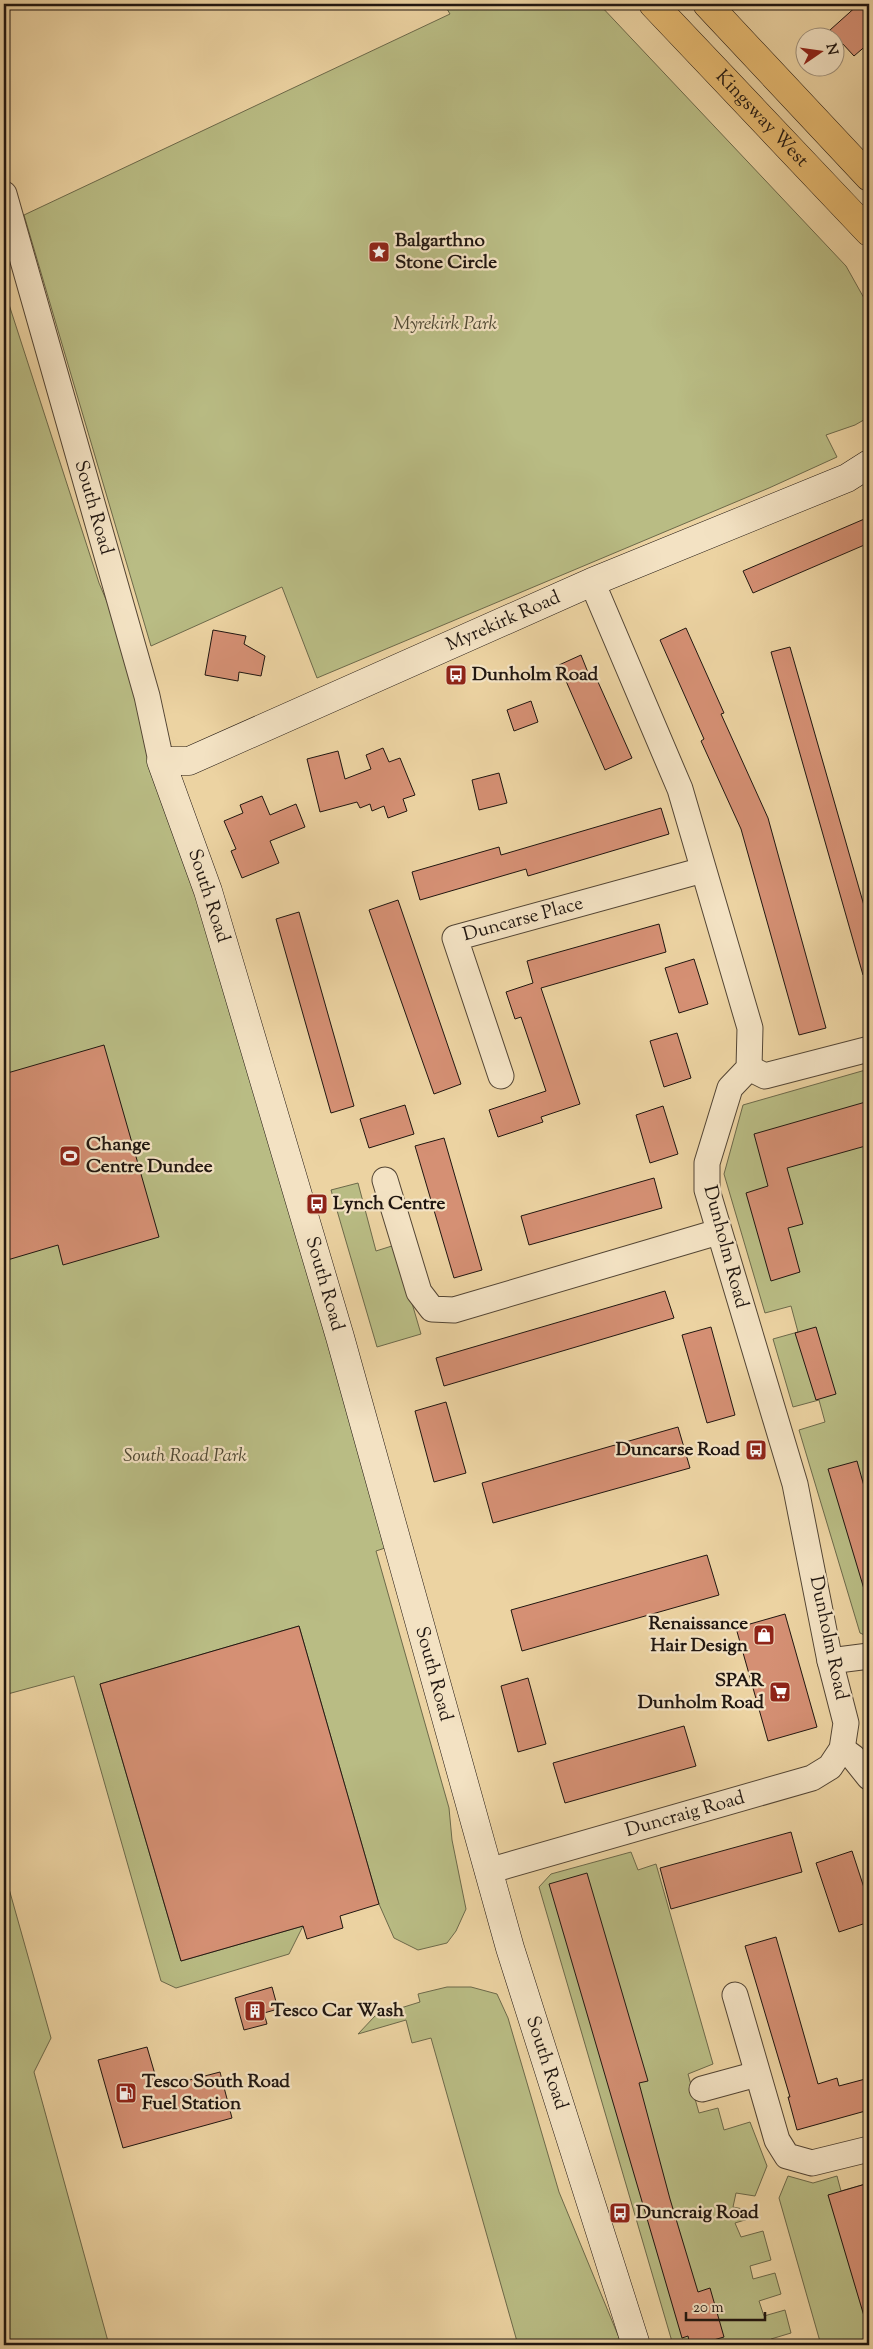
<svg xmlns="http://www.w3.org/2000/svg" width="873" height="2349" font-family="'Sorts Mill Goudy',serif">
	<rect width="100%" height="100%" fill="#ecd3a2"/>
	<filter id="stains"><feTurbulence type="fractalNoise" baseFrequency=".004" numOctaves="4"/><feColorMatrix values="0 0 0 0 .2 0 0 0 0 .09 0 0 0 0 .02 0 0 0 .5 -.17"/></filter>
	<radialGradient id="worn" r=".72"><stop offset=".6" stop-color="#630" stop-opacity="0"/><stop offset="1" stop-color="#630" stop-opacity=".3"/></radialGradient>
	<g fill="#b9bc84" stroke="#6c694a">
		<path d="M444 4H599L846 266 869 307V417L855 425 826 435 837 457 769 488 317 678 282 587 151 646 24 215 450 14Z"/>
		<path d="M4 289 99 583 147 696 397 1544 376 1551 449 1808 452 1840 466 1909 456 1931 447 1943 418 1950 394 1938 379 1904 299 1626 100 1684 181 1961 303 1926 289 1954 176 1988 161 1981 74 1676 4 1695Z"/>
		<path d="M869 1069V1637L860 1633 799 1430 825 1422 819 1400 793 1407 773 1339 798 1332 791 1306 765 1313 724 1174 743 1105Z"/>
		<path d="M358 1183 376 1251 395 1245 421 1334 377 1347 331 1190Z"/>
		<path d="M631 1852 638 1870 656 1864 713 2064 688 2074 699 2113 718 2108 724 2130 750 2122 767 2166 755 2196 736 2193 733 2207 757 2212 758 2216 735 2223 741 2237 763 2231 771 2260 750 2266 753 2279 775 2273 781 2294 759 2301 764 2316 785 2310 791 2333 771 2339 773 2345H673L539 1887 551 1874Z"/>
		<path d="M4 1871 51 2038 34 2072 109 2345H4Z"/>
		<path d="M447 1987H471L497 1994 508 2018 559 2192 622 2345H518L431 2038 412 2043 406 2020 358 2034 375 2016 420 2002 418 1994Z"/>
		<path d="M788 2176 813 2183 837 2176 841 2191 869 2183V2345H821L779 2198Z"/>
	</g>
	<g fill="#d59074" stroke="#201610">
		<path d="M859 4H869V43L854 56 830 30Z"/>
		<path d="M869 517V543L753 593 743 571Z"/>
		<path d="M686 628 724 713 721 714 768 818 826 1028 799 1035 741 829 701 741 704 739 660 640Z"/>
		<path d="M213 630 246 636 244 644 265 656 261 676 239 672 238 681 205 675Z"/>
		<path d="M790 647 869 923V974L863 975 771 652Z"/>
		<path d="M581 655 589 675 594 673 632 758 605 770 559 665Z"/>
		<path d="M531 701 538 722 514 731 507 710Z"/>
		<path d="M383 748 389 762 400 758 415 795 403 799 407 811 388 818 384 806 372 811 370 804 360 808 357 802 320 812 307 759 338 751 345 779 371 769 366 755Z"/>
		<path d="M499 773 507 803 479 810 472 780Z"/>
		<path d="M262 796 270 815 296 804 305 827 270 841 279 863 242 878 231 851 236 849 224 821 243 813 240 805Z"/>
		<path d="M661 808 669 834 528 876 526 869 420 900 412 872 499 847 501 855Z"/>
		<path d="M398 900 461 1084 434 1094 369 910Z"/>
		<path d="M299 912 354 1106 331 1113 276 919Z"/>
		<path d="M659 924 666 952 541 988 580 1104 541 1117 543 1122 498 1137 489 1110 546 1091 521 1017 515 1019 506 992 533 983 527 961Z"/>
		<path d="M694 959 708 1004 679 1013 665 968Z"/>
		<path d="M677 1033 691 1078 664 1087 650 1041Z"/>
		<path d="M104 1045 159 1237 63 1265 58 1245 4 1261V1074Z"/>
		<path d="M869 1101V1145L787 1168 803 1224 788 1228 800 1272 771 1281 746 1193 768 1186 754 1134Z"/>
		<path d="M405 1105 414 1134 369 1148 360 1119Z"/>
		<path d="M663 1106 678 1154 650 1163 636 1115Z"/>
		<path d="M444 1138 482 1270 454 1278 415 1146Z"/>
		<path d="M654 1178 662 1208 529 1245 521 1216Z"/>
		<path d="M665 1291 674 1318 444 1386 436 1358Z"/>
		<path d="M711 1327 735 1415 707 1423 682 1335Z"/>
		<path d="M816 1327 836 1394 816 1400 795 1333Z"/>
		<path d="M446 1402 466 1473 434 1482 415 1411Z"/>
		<path d="M678 1427 690 1468 493 1523 482 1483Z"/>
		<path d="M857 1461 869 1504V1588L864 1589 828 1469Z"/>
		<path d="M707 1555 719 1595 522 1651 511 1610Z"/>
		<path d="M785 1614 817 1727 768 1741 736 1628Z"/>
		<path d="M299 1626 379 1904 340 1916 343 1928 307 1939 303 1926 181 1961 100 1684Z"/>
		<path d="M528 1678 546 1744 518 1752 501 1686Z"/>
		<path d="M684 1726 696 1766 565 1803 553 1763Z"/>
		<path d="M791 1832 802 1872 671 1909 660 1868Z"/>
		<path d="M852 1851 869 1903V1922L839 1932 816 1863Z"/>
		<path d="M587 1873 648 2081 639 2083 670 2199 698 2292 710 2288 724 2337 696 2345H690L688 2336 682 2338 549 1884Z"/>
		<path d="M776 1937 818 2084 837 2078 839 2086 869 2078V2110L797 2130 788 2097H790L745 1946Z"/>
		<path d="M272 1987 278 2009 264 2013 267 2024 244 2030 235 1998Z"/>
		<path d="M147 2047 159 2088 220 2072 232 2118 123 2148 98 2060Z"/>
		<path d="M869 2183V2315L864 2316 828 2195Z"/>
	</g>
	<g fill="none" stroke-linecap="round" stroke-linejoin="round">
		<g stroke="#534534" stroke-width="27">
			<g id="street">
				<path id="s1" d="M4 194 147 696 161 761"/>
				<path d="M749 1068 765 1076 869 1049"/>
				<path id="s2" d="M501 1076 455 938 703 870"/>
				<path d="M385 1180 419 1292 432 1309 454 1310 718 1232"/>
				<path d="M830 1661 869 1656"/>
				<path d="M842 1749 853 1757 869 1777"/>
				<path id="s3" d="M488 1871 812 1778 830 1767 842 1749 846 1723 830 1661 795 1484 707 1190V1163L730 1088 749 1068 750 1028 680 789 592 582"/>
				<path d="M735 1995 777 2140 787 2156 812 2163 869 2149"/>
				<path d="M702 2089 757 2074"/>
			</g>
		</g>
		<g stroke="#201610" stroke-width="29">
			<g id="secondary">
				<path id="s4" d="M636 2345 510 1948 340 1337 208 891 161 761H189L592 582 847 478 869 464"/>
			</g>
		</g>
		<g stroke="#201610" stroke-width="29">
			<g id="highway">
				<path id="s5" d="M653 4 869 232"/>
				<path d="M707 4 869 177"/>
			</g>
		</g>
		<use href="#street" stroke="#f3e2c3" stroke-width="25"/>
		<use href="#secondary" stroke="#f3e2c3" stroke-width="28"/>
		<use href="#highway" stroke="#e6ba71" stroke-width="28"/>
	</g>
	<defs>
		<g id="sight-square" transform="scale(1.125)"><rect x="-9" y="-9" width="18" height="18" rx="4" fill="#8f2418" stroke="#f3e2c3"/><path d="M0-6L1.8-2.2L6-1.7L2.9 1.2L3.7 5.4L0 3.3L-3.7 5.4L-2.9 1.2L-6-1.7L-1.8-2.2Z" fill="#fff"/></g>
		<g id="bus-square" transform="scale(1.125)"><rect x="-9" y="-9" width="18" height="18" rx="4" fill="#8f2418" stroke="#f3e2c3"/><path d="M-5-6H5V4H4V6H2V4H-2V6H-4V4H-5ZM-3.5-4V0h7V-4ZM-3.5 1.2v1.5H-2V1.2ZM2 1.2v1.5H3.5V1.2Z" fill="#fff"/></g>
		<g id="stadium-square" transform="scale(1.125)"><rect x="-9" y="-9" width="18" height="18" rx="4" fill="#8f2418" stroke="#f3e2c3"/><path d="M0-5a6.5 5 0 1 0 0 10a6.5 5 0 1 0 0-10ZM-3.5-1.8h7v3.6h-7Z" fill="#fff"/></g>
		<g id="shop-square" transform="scale(1.125)"><rect x="-9" y="-9" width="18" height="18" rx="4" fill="#8f2418" stroke="#f3e2c3"/><path d="M-5-2.5h2.3a2.7 3.5 0 0 1 5.4 0H5L5.5 6h-11ZM-1.5-2.5h3a1.5 2.3 0 0 0-3 0Z" fill="#fff"/></g>
		<g id="supermarket-square" transform="scale(1.125)"><rect x="-9" y="-9" width="18" height="18" rx="4" fill="#8f2418" stroke="#f3e2c3"/><path d="M-6-5.5h2.5l.6 2H6L4.5 2H-2.5L-4.4-4H-6ZM-1.5 3.2a1.3 1.3 0 1 0 .1 0ZM3 3.2a1.3 1.3 0 1 0 .1 0Z" fill="#fff"/></g>
		<g id="building-square" transform="scale(1.125)"><rect x="-9" y="-9" width="18" height="18" rx="4" fill="#8f2418" stroke="#f3e2c3"/><path d="M-4-6H4V6H1V3H-1V6H-4ZM-2.5-4.3h1.7v1.8h-1.7ZM.8-4.3h1.7v1.8H.8ZM-2.5-1h1.7V.8h-1.7ZM.8-1h1.7V.8H.8Z" fill="#fff"/></g>
		<g id="fuel-square" transform="scale(1.125)"><rect x="-9" y="-9" width="18" height="18" rx="4" fill="#8f2418" stroke="#f3e2c3"/><path d="M-5.5-6h7V0h2V4h1.3V-2.5L3-4.5l.8-.8L6-3V5H2.5V1h-1V6h-7ZM-4.2-4.7v3.2H.2V-4.7Z" fill="#fff"/></g>
	</defs>
	<g fill-rule="evenodd">
		<use href="#sight-square" x="379" y="252"/>
		<use href="#bus-square" x="456" y="675"/>
		<use href="#stadium-square" x="70" y="1156"/>
		<use href="#bus-square" x="317" y="1204"/>
		<use href="#bus-square" x="756" y="1450"/>
		<use href="#shop-square" x="764" y="1635"/>
		<use href="#supermarket-square" x="780" y="1692"/>
		<use href="#building-square" x="255" y="2011"/>
		<use href="#fuel-square" x="126" y="2093"/>
		<use href="#bus-square" x="620" y="2213"/>
	</g>
	<g text-anchor="middle" dominant-baseline="central" stroke-width="4.5" stroke-linejoin="round" paint-order="stroke">
		<g font-size="19" fill="#201610" stroke="#f3e2c3">
			<text stroke="none"><textPath href="#s5" startOffset="158">Kingsway West</textPath></text>
			<text stroke="none"><textPath href="#s1" startOffset="326">South Road</textPath></text>
			<text stroke="none"><textPath href="#s4" startOffset="2026">Myrekirk Road</textPath></text>
			<text transform="translate(208 896) rotate(72)">South Road</text>
			<text stroke="none"><textPath href="#s2" startOffset="216">Duncarse Place</textPath></text>
			<text transform="translate(725 1247) rotate(75)">Dunholm Road</text>
			<text transform="translate(324 1284) rotate(74)">South Road</text>
			<text transform="translate(828 1638) rotate(78)">Dunholm Road</text>
			<text transform="translate(433 1674) rotate(75)">South Road</text>
			<text stroke="none"><textPath href="#s3" startOffset="205">Duncraig Road</textPath></text>
			<text transform="translate(546 2063) rotate(72)">South Road</text>
		</g>
		<g font-size="19" font-weight="bold" fill="#201610" stroke="#f3e2c3" text-anchor="start">
			<text x="395" y="241">Balgarthno<tspan x="395" dy="22">Stone Circle</tspan></text>
			<text x="472" y="675">Dunholm Road</text>
			<text x="86" y="1145">Change<tspan x="86" dy="22">Centre Dundee</tspan></text>
			<text x="333" y="1204">Lynch Centre</text>
			<text x="740" y="1450" text-anchor="end">Duncarse Road</text>
			<text x="748" y="1624" text-anchor="end">Renaissance<tspan x="748" dy="22">Hair Design</tspan></text>
			<text x="764" y="1681" text-anchor="end">SPAR<tspan x="764" dy="22">Dunholm Road</tspan></text>
			<text x="271" y="2011">Tesco Car Wash</text>
			<text x="142" y="2082">Tesco South Road<tspan x="142" dy="22">Fuel Station</tspan></text>
			<text x="636" y="2213">Duncraig Road</text>
		</g>
		<g font-size="19" font-style="italic" fill="#4e4833" stroke="#f3e2c3">
			<text x="445" y="324">Myrekirk Park</text>
			<text x="185" y="1456">South Road Park</text>
		</g>
	</g>
	<rect width="873" height="2349" fill="none" stroke="#ecd3a2" stroke-width="20"/>
	<rect x="5" y="5" width="863" height="2339" fill="none" stroke="#201610" stroke-width="2.5"/>
	<rect x="10" y="10" width="853" height="2329" fill="none" stroke="#201610"/>
	<g transform="translate(820 52) rotate(77)"><circle r="24" fill="#f3e2c3" stroke="#9f907b"/>
	<path d="M0-4L9 19L0 12L-9 19Z" fill="#8f2418"/>
	<text y="-8" font-size="14" font-weight="bold" text-anchor="middle" fill="#201610">N</text>
	</g>
	<path d="M686 2312v8h79v-8" fill="none" stroke="#201610" stroke-width="2.5"/>
	<text x="693" y="2312" font-size="15" fill="#201610" stroke="#f3e2c3" stroke-width="4" paint-order="stroke">20 m</text>
	<rect width="100%" height="100%" filter="url(#stains)"/>
	<rect width="100%" height="100%" fill="url(#worn)"/>
</svg>
